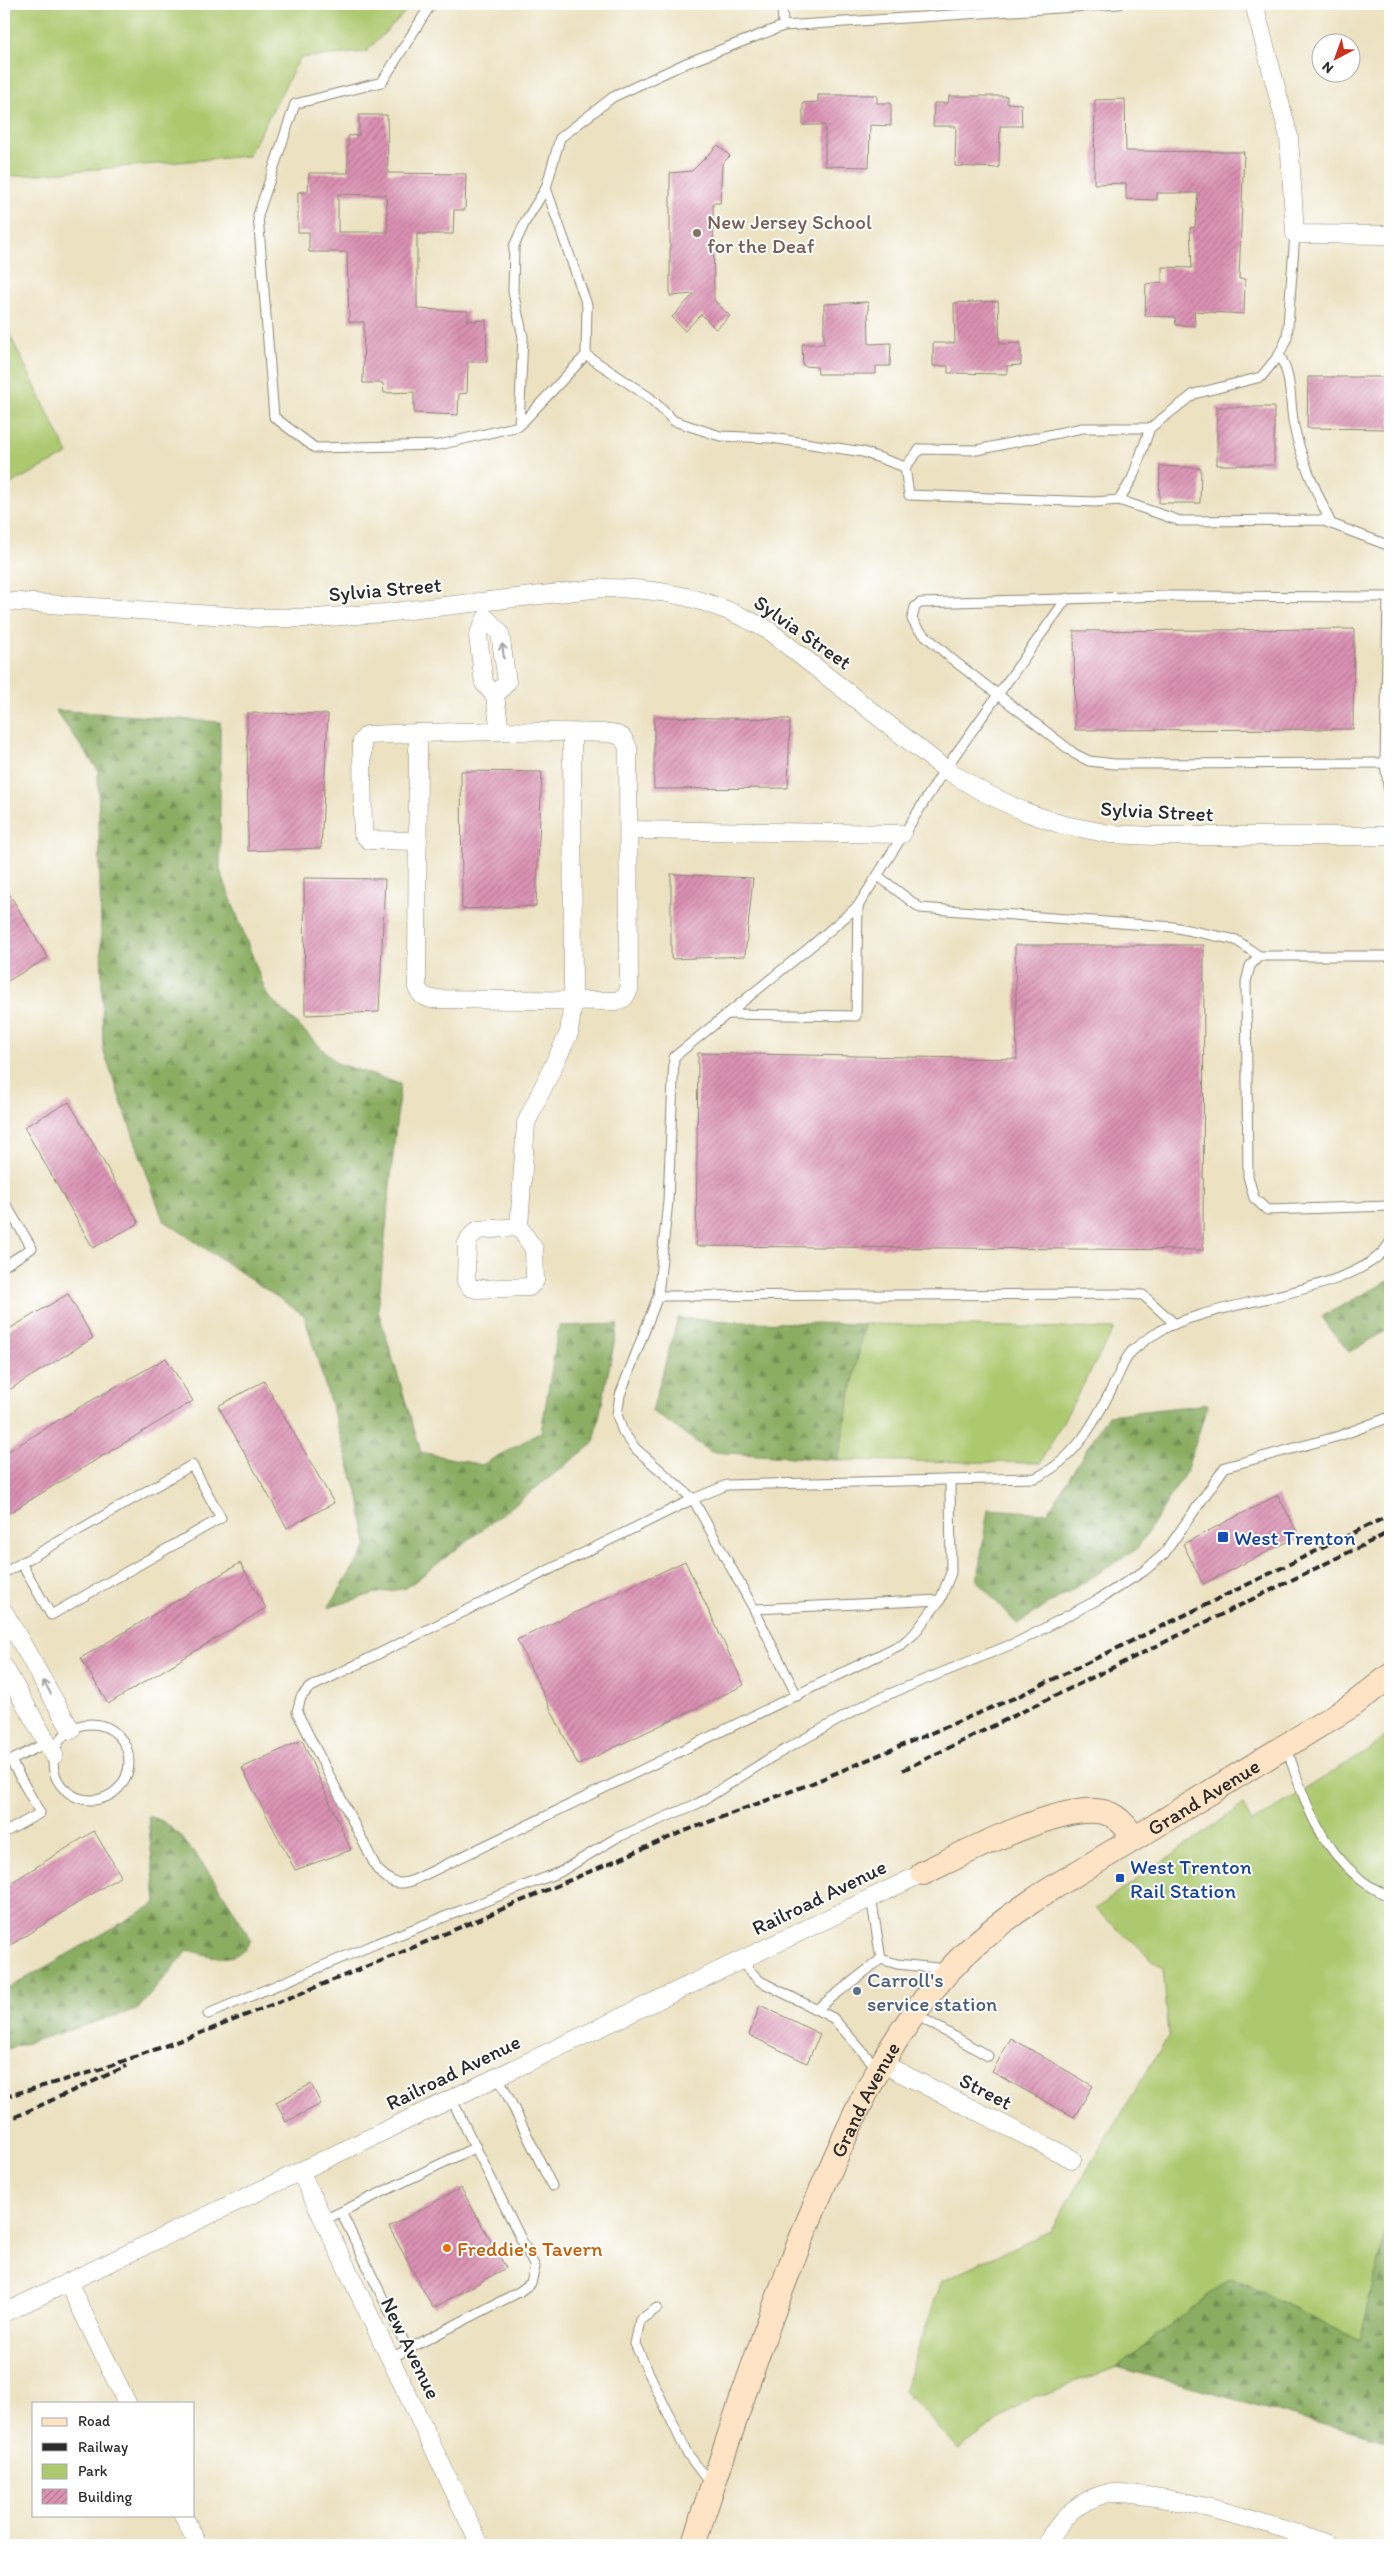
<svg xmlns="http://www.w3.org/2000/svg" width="1394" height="2549" font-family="Itim,sans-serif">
	<defs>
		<pattern id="forest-firs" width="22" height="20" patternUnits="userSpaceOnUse" patternTransform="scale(1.25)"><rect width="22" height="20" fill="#8aad62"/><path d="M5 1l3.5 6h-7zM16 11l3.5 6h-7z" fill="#718d51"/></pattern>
		<pattern id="building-hatch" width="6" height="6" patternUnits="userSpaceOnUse" patternTransform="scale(1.25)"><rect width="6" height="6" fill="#dc92b4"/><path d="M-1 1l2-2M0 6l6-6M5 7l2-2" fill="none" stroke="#b37793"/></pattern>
	</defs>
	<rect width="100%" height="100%" fill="#fff"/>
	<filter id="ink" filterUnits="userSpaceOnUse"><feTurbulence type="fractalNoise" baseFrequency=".02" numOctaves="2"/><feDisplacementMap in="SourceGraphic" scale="10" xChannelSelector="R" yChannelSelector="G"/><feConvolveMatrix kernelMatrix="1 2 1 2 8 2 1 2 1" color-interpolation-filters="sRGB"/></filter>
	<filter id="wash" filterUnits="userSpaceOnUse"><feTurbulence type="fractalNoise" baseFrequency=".0096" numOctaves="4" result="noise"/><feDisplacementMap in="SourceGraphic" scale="20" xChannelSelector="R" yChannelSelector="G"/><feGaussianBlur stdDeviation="1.12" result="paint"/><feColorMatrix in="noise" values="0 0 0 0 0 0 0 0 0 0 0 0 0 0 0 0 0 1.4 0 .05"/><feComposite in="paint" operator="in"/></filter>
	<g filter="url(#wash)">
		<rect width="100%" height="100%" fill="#ece2c2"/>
		<g fill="#adc970" stroke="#6c7a4e">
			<path d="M4 4H413L366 52 300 58 248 156 4 177Z"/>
			<path d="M4 323 68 454 4 487Z"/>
			<path d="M864 1324 1114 1329 1040 1463 838 1460Z"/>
			<path d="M1390 1731V2217L1359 2340 1231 2277 1117 2367 1026 2401 959 2449 904 2391 942 2280 1050 2231 1169 2035 1163 1969 1095 1909 1243 1805 1252 1823 1377 1744Z"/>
		</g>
		<g fill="url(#forest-firs)" stroke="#5a6c46">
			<path d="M55 710 220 722V870L267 995 337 1063 400 1084 378 1310 421 1452 482 1465 541 1432 559 1326 618 1324 594 1443 406 1588 372 1594 328 1608 367 1546 359 1498 304 1315 163 1220 103 1050 98 770Z"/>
			<path d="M1390 1280V1329L1349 1352 1321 1317Z"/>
			<path d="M678 1318 744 1322 864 1324 838 1460 711 1452 652 1411Z"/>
			<path d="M1208 1404 1186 1472 1137 1549 1017 1624 977 1581 988 1509 1047 1513 1108 1415Z"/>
			<path d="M148 1816C152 1817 158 1819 162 1821 189 1836 236 1912 251 1940 236 1967 212 1956 188 1950L138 2009 4 2050V1991L156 1903Z"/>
			<path d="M1390 2217V2442L1117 2367 1231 2277 1359 2340Z"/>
		</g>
		<g id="blocks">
			<g fill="url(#building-hatch)" fill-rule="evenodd">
				<path d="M818 95H877V103H891V126L870 125 869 167 825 166V125H803V103L818 102Z"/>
				<path d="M949 96H1007V103L1021 104 1022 126H1000L999 168 955 166 956 126H933L934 103H948Z"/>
				<path d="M1125 99 1126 151 1244 152 1239 279H1245L1244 314 1194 311 1195 326 1176 325 1175 317 1145 316 1146 284 1162 282V267L1192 268 1190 228 1195 227 1198 193H1157V200L1126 199V183L1094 184 1095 100Z"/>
				<path d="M359 115H387L388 173 466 174 465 210H454L453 234H417V309L468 311V321L486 320 487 362H468L467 393 459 394 458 415 414 413V392L384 393 383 383H363L364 322H349L347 252H309V232H298V192H308L309 173H348V136L359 135ZM338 194 386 195 388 232H338Z"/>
				<path d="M718 145 730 156 722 164 720 203H713L714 300 730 316 716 329 701 314 685 331 672 317 694 294 670 296V173L692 171Z"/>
				<path d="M998 301 1000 344 1021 343V365L1007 366V374L948 373V366H933V343H955L954 303Z"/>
				<path d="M868 302 869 344 891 343 890 366H876V374H818L817 367 803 366 802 344H824V304Z"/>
				<path d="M1308 377H1390V429L1307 428Z"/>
				<rect x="1217" y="407" width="57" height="58"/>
				<path d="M1160 466 1201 468 1200 503H1159Z"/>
				<path d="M1354 629 1353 729 1075 730 1074 631Z"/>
				<path d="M247 713 328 714 321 848 248 851Z"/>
				<path d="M654 717 790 719 788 788 654 789Z"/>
				<path d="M461 771 542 772 536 906 462 909Z"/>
				<path d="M671 874 753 878 745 956 671 959Z"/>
				<path d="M304 878 385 879 379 1012 305 1015Z"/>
				<path d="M4 885 48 958 4 983Z"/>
				<path d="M1015 945H1204L1203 1250 696 1246 698 1053 1017 1059Z"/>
				<path d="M69 1102 139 1223 93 1248 24 1127Z"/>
				<path d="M68 1294 93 1338 4 1393V1332Z"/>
				<path d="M166 1358 193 1401 4 1516V1454L80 1407Z"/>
				<path d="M264 1381 334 1503 287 1528 218 1406Z"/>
				<path d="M1278 1495 1299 1536 1203 1584 1183 1544Z"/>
				<path d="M685 1561 744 1685 578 1765 517 1640Z"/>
				<path d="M240 1563 266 1608 108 1704 81 1658Z"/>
				<path d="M302 1740 351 1850 295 1870 242 1768Z"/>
				<path d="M94 1831 121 1876 4 1949V1887Z"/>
				<path d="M760 2005 820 2034 807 2063 749 2035Z"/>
				<path d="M1011 2038 1093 2086 1074 2117 992 2072Z"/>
				<path d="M311 2084 321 2104 286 2122 276 2102Z"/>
				<path d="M461 2188 506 2268 433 2308 389 2227Z"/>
			</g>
		</g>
	</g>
	<g filter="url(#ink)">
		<use href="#blocks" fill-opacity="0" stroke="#8c8676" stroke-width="1"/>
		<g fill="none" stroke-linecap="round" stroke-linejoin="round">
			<g stroke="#8c8676" stroke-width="11">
				<g id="lane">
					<path d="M431 4 382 82 295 104 258 215 274 417 315 448 439 445 519 426 586 355 587 305 546 188 560 138 613 97 684 64 783 26 782 4"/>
					<path d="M783 26 1119 4"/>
					<path d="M586 355 649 397 674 421 720 436 772 438 863 452 905 467 909 495 1095 502 1119 500 1132 479 1150 428 1194 394 1261 377 1279 355 1287 338 1295 234"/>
					<path d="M1279 355C1293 377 1289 401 1294 426 1301 460 1317 492 1331 524"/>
					<path d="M519 426 523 337 513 292 514 246 525 222 546 188"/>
					<path d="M905 467 920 449 977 450 1082 428H1150"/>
					<path d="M1119 500 1180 521 1321 520 1390 546"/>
					<path d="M1388 597 1385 764 1390 800"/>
					<path d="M1390 597 1167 596 920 603 915 607 912 619 917 628 953 660 1075 754 1089 761 1115 764 1390 763"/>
					<path d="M1067 598 945 769 858 906 809 948 674 1057 668 1201 658 1296 1124 1294 1143 1295 1175 1324"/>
					<path d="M878 876 920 908 1173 927 1236 940 1259 956"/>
					<path d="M1390 956H1259L1250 966 1246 982 1248 1176 1254 1198 1267 1210 1390 1206"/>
					<path d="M727 1014 856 1016 858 906"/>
					<path d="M4 1207 6 1205 32 1248 4 1266"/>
					<path d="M658 1296 620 1395 617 1415 623 1432 636 1449 693 1499 309 1688 301 1697 297 1712 377 1869C390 1882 396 1887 414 1880L902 1644 914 1634 940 1600 951 1573 950 1480"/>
					<path d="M4 1573 192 1465 221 1518 51 1615 21 1563"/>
					<path d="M940 1600 754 1609 693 1499 727 1485 1035 1478C1075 1460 1095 1422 1114 1384 1119 1375 1124 1359 1132 1351 1140 1344 1151 1336 1160 1331 1212 1300 1364 1293 1390 1242"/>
					<path d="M754 1609 797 1696"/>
					<circle cx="91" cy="1762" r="38"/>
					<path d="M1286 1746C1304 1799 1316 1842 1360 1879 1369 1887 1381 1892 1390 1897"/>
					<path d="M4 1764 42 1745 51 1744"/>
					<path d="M4 1833 40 1813 11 1761"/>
					<path d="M871 1897 881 1959 897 1964 948 1969"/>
					<path d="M739 1960 760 1981 833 2018 877 2068"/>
					<path d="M817 2009 881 1959"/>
					<path d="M208 2014 375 1944 560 1872 616 1838 699 1803 772 1757 872 1701 1020 1641 1099 1599 1144 1571 1164 1554 1225 1467 1339 1436 1390 1417"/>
					<path d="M915 2014 988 2056"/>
					<path d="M498 2076 552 2186"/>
					<path d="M341 2212 408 2350"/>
					<path d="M324 2220 476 2147"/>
					<path d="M657 2308 640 2320 635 2344 687 2453 711 2485"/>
					<path d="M391 2358 519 2292 531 2283 535 2267 451 2098"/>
				</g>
			</g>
			<g stroke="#8c8676" stroke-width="19">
				<g id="street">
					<path d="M1254 4 1289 137 1295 234 1390 235"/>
					<path d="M4 601 258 618H315L384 613 602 588C666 588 712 599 768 630L945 769 981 791 1023 811 1060 824 1110 834 1154 836H1390"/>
					<path d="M495 696 507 682 500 633 486 618 478 636 484 683 495 696 500 731 612 733 622 737 628 747 629 990 624 998 616 1001 431 999 422 995 417 988 418 733 500 731"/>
					<path d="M629 830 902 834"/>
					<path d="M418 841 369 840 363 834 362 741 367 735 418 733"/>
					<path d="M519 1227 478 1230 471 1236 467 1243 466 1281 470 1287 477 1289 529 1287 535 1281 534 1249 519 1227 526 1123 569 1033 573 1001 572 733"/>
					<path d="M4 1612 71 1730"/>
					<path d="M4 1667 54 1755"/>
					<path d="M881 2063 1072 2159"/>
					<path d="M300 2171 480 2545"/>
					<path d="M68 2282 127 2403"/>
					<path d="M4 2313 923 1873"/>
					<path d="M183 2515 198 2545"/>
					<path d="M1047 2545C1059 2520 1077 2501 1105 2494 1121 2491 1138 2495 1154 2497 1214 2506 1271 2524 1327 2545"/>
				</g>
			</g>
			<g stroke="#8c8676" stroke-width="26">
				<g id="secondary">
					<path d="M923 1873C962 1854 1062 1802 1103 1812 1118 1815 1126 1827 1135 1838"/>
					<path id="s1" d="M693 2545C732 2428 770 2310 819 2196 856 2107 896 2021 966 1953 1014 1907 1073 1876 1129 1842 1204 1796 1279 1750 1354 1704L1390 1676"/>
				</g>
			</g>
			<use href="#lane" stroke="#fff" stroke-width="9"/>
			<use href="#street" stroke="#fff" stroke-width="18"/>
			<use href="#secondary" stroke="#fee4c5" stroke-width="24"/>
			<g stroke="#2b2b2b" stroke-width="4" stroke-dasharray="8 4" stroke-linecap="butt">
				<path d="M903 1770 1390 1532"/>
				<path d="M4 2097 99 2070 214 2028 400 1953 682 1832 810 1784 1019 1696 1390 1515"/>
				<path d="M4 2122 127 2066"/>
			</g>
		</g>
		<defs><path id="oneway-shaft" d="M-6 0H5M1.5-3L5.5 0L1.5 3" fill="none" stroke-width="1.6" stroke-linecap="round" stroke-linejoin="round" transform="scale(1.25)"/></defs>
		<g stroke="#a0a0a0">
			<use href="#oneway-shaft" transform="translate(503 651) rotate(-97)"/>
			<use href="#oneway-shaft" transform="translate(47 1687) rotate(-120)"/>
		</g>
	</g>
	<circle fill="#8d6e63" stroke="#fff" stroke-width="2" cx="697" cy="233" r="5"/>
	<g fill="#1a4fb4" stroke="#fff" stroke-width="2">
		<rect x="1217" y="1531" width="12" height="12" rx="2.5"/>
		<rect x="1115" y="1873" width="10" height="10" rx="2.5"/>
	</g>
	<circle fill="#5c6f8a" stroke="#fff" stroke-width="2" cx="857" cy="1991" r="5"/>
	<circle fill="#e8710a" stroke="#fff" stroke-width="2" cx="447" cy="2248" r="5"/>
	<g text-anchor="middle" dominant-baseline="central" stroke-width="4" stroke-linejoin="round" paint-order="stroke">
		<g font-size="21" fill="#785e54" stroke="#fff" text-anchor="start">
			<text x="707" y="221">New Jersey School<tspan x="707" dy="24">for the Deaf</tspan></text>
		</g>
		<g font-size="21" fill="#2b2b2b" stroke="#fff">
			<text transform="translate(385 589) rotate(-5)">Sylvia Street</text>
			<text transform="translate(803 632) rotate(35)">Sylvia Street</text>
			<text transform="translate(1157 811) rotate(3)">Sylvia Street</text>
			<text stroke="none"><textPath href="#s1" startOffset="942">Grand Avenue</textPath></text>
			<text transform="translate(819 1897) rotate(-26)">Railroad Avenue</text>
			<text transform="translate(453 2072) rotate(-26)">Railroad Avenue</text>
			<text transform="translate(986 2091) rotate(27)">Street</text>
			<text stroke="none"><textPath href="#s1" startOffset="478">Grand Avenue</textPath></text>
			<text transform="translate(411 2348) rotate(64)">New Avenue</text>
		</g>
		<g font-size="21" fill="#164399" stroke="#fff" text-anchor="start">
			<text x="1234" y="1537">West Trenton</text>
			<text x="1130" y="1866">West Trenton<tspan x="1130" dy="24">Rail Station</tspan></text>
		</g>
		<g font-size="21" fill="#4e5e75" stroke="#fff" text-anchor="start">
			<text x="867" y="1979">Carroll's<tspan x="867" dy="24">service station</tspan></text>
		</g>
		<g font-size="21" fill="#c56008" stroke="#fff" text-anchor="start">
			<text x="457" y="2248">Freddie's Tavern</text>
		</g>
	</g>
	<rect width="1394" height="2549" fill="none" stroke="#fff" stroke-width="20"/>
	<rect x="32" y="2402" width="162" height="115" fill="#ffffff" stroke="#aaaaaa"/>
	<rect x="42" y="2418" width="25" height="8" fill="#fee4c5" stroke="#aaaaaa"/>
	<text x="78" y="2426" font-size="15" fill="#2b2b2b">Road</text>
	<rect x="42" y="2443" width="25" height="8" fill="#2b2b2b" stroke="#aaaaaa"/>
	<text x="78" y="2452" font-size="15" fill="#2b2b2b">Railway</text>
	<rect x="42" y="2464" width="25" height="15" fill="#adc970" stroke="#aaaaaa"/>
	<text x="78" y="2476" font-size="15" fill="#2b2b2b">Park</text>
	<rect x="42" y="2489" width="25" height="15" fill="url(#building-hatch)" stroke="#aaaaaa"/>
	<text x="78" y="2502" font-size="15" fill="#2b2b2b">Building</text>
	<g transform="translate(1336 58) rotate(221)"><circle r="24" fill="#ffffff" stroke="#aaaaaa"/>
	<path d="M0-4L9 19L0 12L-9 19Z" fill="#c8321e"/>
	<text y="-8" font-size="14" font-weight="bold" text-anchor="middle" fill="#2b2b2b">N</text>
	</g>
</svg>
